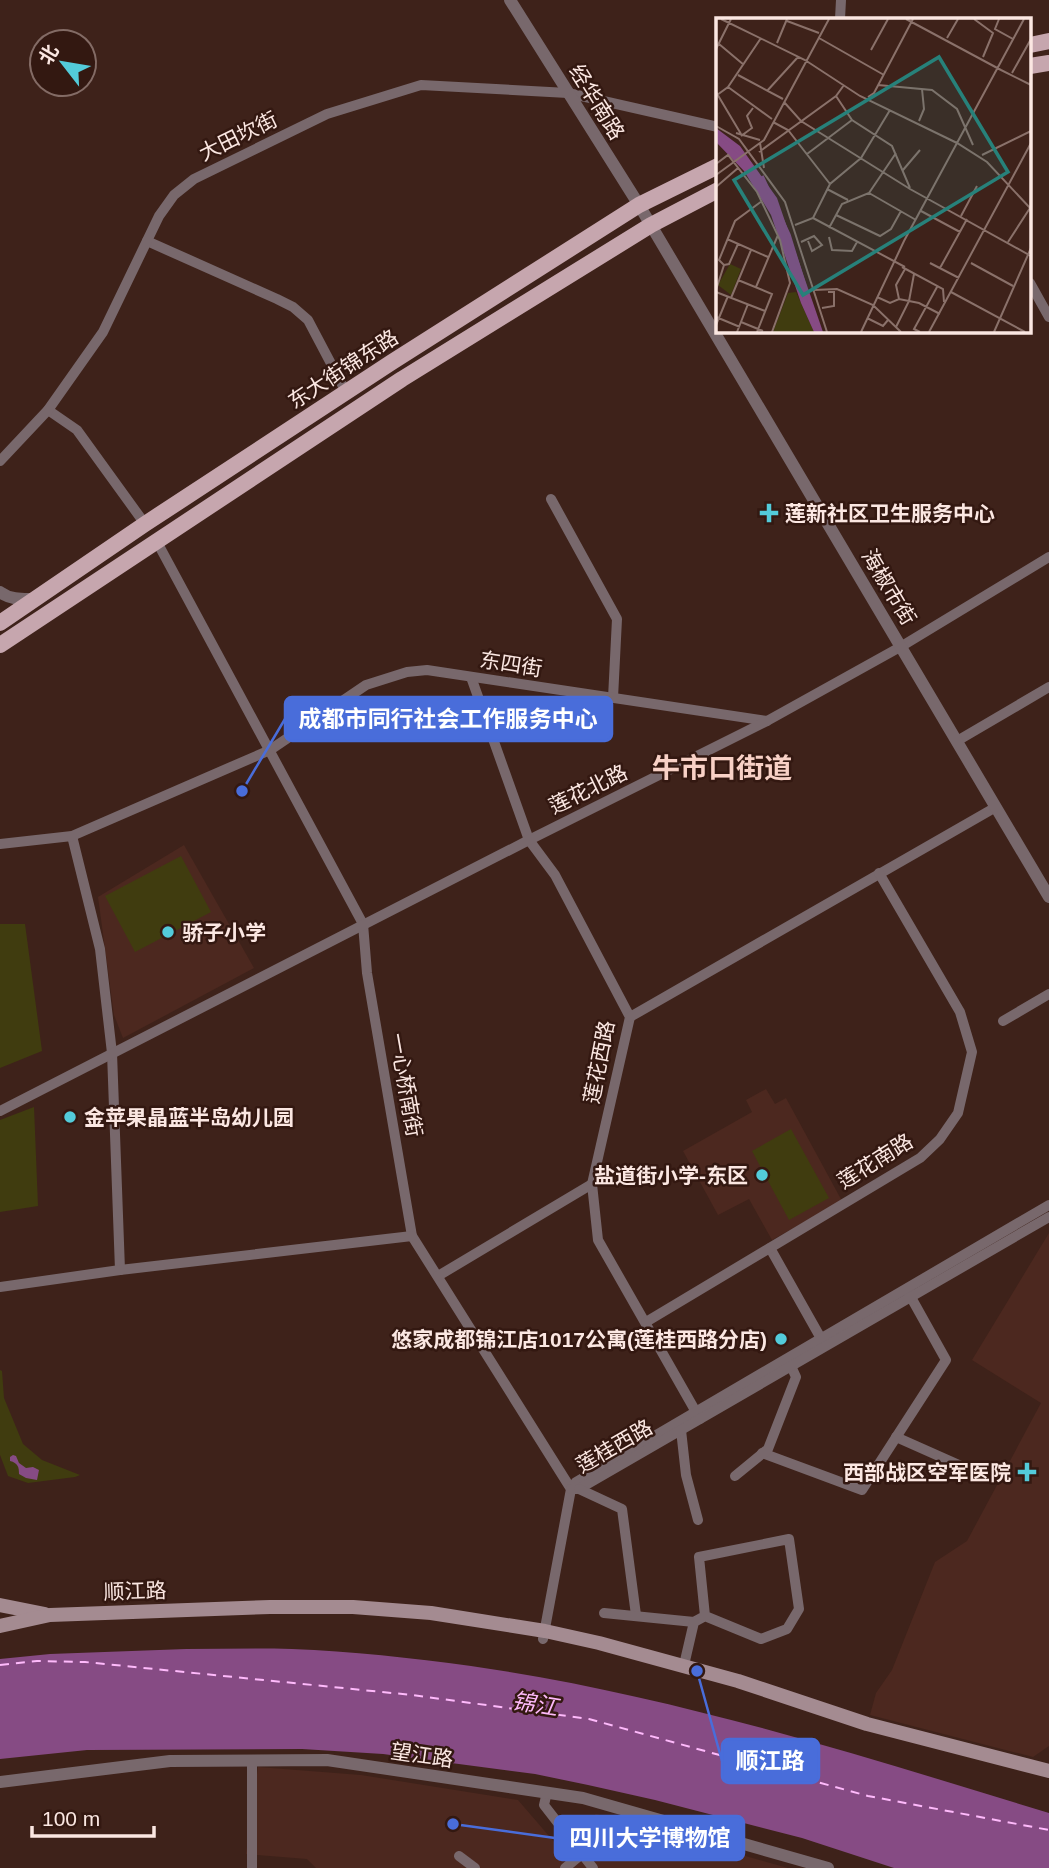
<svg xmlns="http://www.w3.org/2000/svg" width="1049" height="1868" font-family="Helvetica,'Noto Sans SC',sans-serif">
	<rect width="100%" height="100%" fill="#3e221a"/>
	<g fill="#4c281f">
		<path d="M184 845 254 968 123 1038 114 1015 98 897Z"/>
		<path d="M766 1089 775 1104 786 1098 842 1201 772 1240 749 1199 718 1215 683 1151 752 1112 746 1100Z"/>
		<path d="M1049 1233V1746L1033 1757 870 1715 876 1693 892 1670 935 1562 967 1541 1041 1403 972 1360Z"/>
		<path d="M258 1767 361 1775 518 1800 555 1843 596 1814 788 1868H316L307 1859 246 1854Z"/>
	</g>
	<g fill="#403c0f">
		<path d="M181 856 211 912 135 952 105 896Z"/>
		<path d="M0 924H25L42 1051 0 1068Z"/>
		<path d="M34 1107 38 1206 0 1212V1120Z"/>
		<path d="M791 1129 829 1198 789 1220 752 1151Z"/>
		<path d="M0 1370 2 1371 4 1398 23 1444 42 1460 80 1475 75 1477 28 1483 8 1476 0 1455Z"/>
	</g>
	<g fill="#864b84">
		<path d="M13 1455 16 1456 19 1463 26 1468 33 1467 39 1470 37 1480 26 1478 19 1474C19 1467 18 1463 10 1461V1457Z"/>
		<path d="M186 1649C221 1649 257 1648 292 1649 351 1651 412 1658 471 1666 668 1694 859 1755 1049 1813V1868H894L802 1838 655 1800 588 1785 535 1774 383 1754 302 1749 87 1750 0 1759V1659L50 1654Z"/>
	</g>
	<g fill="none" stroke-linecap="round" stroke-linejoin="round">
		<path stroke="#febafb" stroke-width="2" stroke-dasharray="9 7" stroke-linecap="butt" d="M0 1665 37 1661 85 1662 412 1695 589 1719 868 1796 1049 1830"/>
		<g stroke="#78686c" stroke-width="10">
			<path d="M840 19 841 0"/>
			<path d="M147 241 277 299 293 307 308 320 346 392"/>
			<path d="M1030 283 1049 317"/>
			<path d="M48 410 77 430 145 524"/>
			<path d="M0 461 48 410 103 332 159 216 174 195 194 179 327 114 421 85 568 93 718 127"/>
			<path d="M551 499 617 619 613 698"/>
			<path d="M156 540 363 924 367 973 412 1236 571 1489 543 1639"/>
			<path d="M471 677 529 840 555 875 630 1017 592 1184 598 1240 700 1419"/>
			<path d="M957 741 1049 687"/>
			<path d="M72 836 100 949 112 1053 120 1270"/>
			<path d="M0 844 72 836 270 750 366 685 407 672 427 670 767 721"/>
			<path d="M630 1017 996 807"/>
			<path d="M1003 1021 1049 994"/>
			<path d="M0 1111 529 840 767 721 902 646 1049 557"/>
			<path d="M770 1248 823 1342"/>
			<path d="M438 1276 592 1184"/>
			<path d="M0 1287 120 1270 412 1236"/>
			<path d="M646 1322 920 1158 940 1139 958 1113 972 1052 960 1012 879 873"/>
			<path d="M681 1430 686 1475 698 1520"/>
			<path d="M896 1437 968 1469"/>
			<path d="M762 1453 862 1490 946 1360 908 1292"/>
			<path d="M735 1476 768 1449 796 1377 791 1366"/>
			<path d="M571 1489 576 1482 1049 1205"/>
			<path d="M571 1489H579L1049 1217"/>
			<path d="M579 1489 622 1509 636 1615"/>
			<path d="M604 1613 694 1622"/>
			<path d="M684 1665 694 1622 705 1616 699 1557 789 1539 799 1609 787 1629 761 1639 705 1616"/>
			<path d="M547 1792 544 1805 593 1868"/>
			<path d="M459 1856 475 1868"/>
			<path d="M252 1868V1761"/>
			<path d="M565 1868 582 1854"/>
		</g>
		<g stroke="#78686c" stroke-width="12">
			<path d="M510 0 639 205 1049 897"/>
			<path d="M0 592C11 600 22 599 35 599"/>
			<path d="M0 1782 170 1761 327 1760 583 1798 828 1868"/>
		</g>
		<g stroke="#a48b91" stroke-width="14">
			<path d="M0 1605 45 1614"/>
			<path d="M0 1626 50 1615 270 1607H353L431 1613 545 1631 599 1643 738 1681 867 1724 1049 1771"/>
		</g>
		<g stroke="#c6a6ae" stroke-width="16">
			<path d="M1030 45 1049 41"/>
			<path d="M1030 66 1049 63"/>
			<path d="M0 623 145 524 392 362 639 205 718 166"/>
			<path d="M0 645 402 379 651 225 718 190"/>
		</g>
	</g>
	<g fill="#53cbda" stroke="#331811" stroke-width="2.5">
		<path d="M765.5 502.5h7v7h7v7h-7v7h-7v-7h-7v-7h7z"/>
		<circle cx="168" cy="932" r="7"/>
		<circle cx="70" cy="1117" r="7"/>
		<circle cx="762" cy="1175" r="7"/>
		<circle cx="781" cy="1339" r="7"/>
		<path d="M1023.5 1461.5h7v7h7v7h-7v7h-7v-7h-7v-7h7z"/>
	</g>
	<g text-anchor="middle" dominant-baseline="central" stroke-width="5" stroke-linejoin="round" paint-order="stroke">
		<g font-size="21" fill="#fbe7e2" stroke="#331811">
			<text transform="translate(597 102) rotate(58)">经华南路</text>
			<text transform="translate(238 136) rotate(-26)">大田坎街</text>
			<text transform="translate(343 369) rotate(-33)">东大街锦东路</text>
			<text transform="translate(889 587) rotate(59)">海椒市街</text>
			<text transform="translate(511 664) rotate(9)">东四街</text>
			<text transform="translate(588 789) rotate(-26)">莲花北路</text>
			<text transform="translate(599 1062) rotate(-79)">莲花西路</text>
			<text transform="translate(406 1085) rotate(80)">一心桥南街</text>
			<text transform="translate(875 1161) rotate(-32)">莲花南路</text>
			<text transform="translate(614 1446) rotate(-30)">莲桂西路</text>
			<text transform="translate(135 1591) rotate(-2)">顺江路</text>
			<text transform="translate(422 1755) rotate(8)">望江路</text>
		</g>
		<g font-size="21" font-weight="bold" fill="#fbe7e2" stroke="#331811" text-anchor="start">
			<text x="785" y="513">莲新社区卫生服务中心</text>
			<text x="182" y="932">骄子小学</text>
			<text x="84" y="1117">金苹果晶蓝半岛幼儿园</text>
			<text x="748" y="1175" text-anchor="end">盐道街小学-东区</text>
			<text x="767" y="1339" text-anchor="end">悠家成都锦江店1017公寓(莲桂西路分店)</text>
			<text x="1011" y="1472" text-anchor="end">西部战区空军医院</text>
		</g>
		<g font-size="23" font-style="italic" fill="#febafb" stroke="#331811">
			<text transform="translate(535 1704) rotate(9)">锦江</text>
		</g>
		<g font-size="28" font-weight="bold" fill="#f8d1c6" stroke="#331811">
			<text x="722" y="768">牛市口街道</text>
		</g>
	</g>
	<g transform="translate(716 18)">
		<rect width="315" height="315" fill="#3e221a"/>
		<path d="M14 246 25 251 15 277 2 267ZM80 274 98 314H57L72 275Z" fill="#403c0f"/>
		<path d="M0 110 24 128 61 180 107 314H98L85 285 55 197 28 153 0 124Z" fill="#864b84"/>
		<path fill="none" stroke="#864b84" stroke-width="3.5" d="M0 115 26 137M46 158 73 217 103 314"/>
		<path fill="none" stroke="#8a716a" stroke-width="2" d="M5 1 89 42 144 78 241 125 271 144 315 191M190 1 285 52M258 1 277 15 267 39M283 1 279 11 297 21M71 3 103 15M103 20 168 57M231 20 242 1M61 25 71 1M3 26 28 47M0 31 15 1M155 32 172 1M281 50 315 67M296 55 315 21M22 57 67 81M162 67 216 72 241 91 257 127M12 69 56 101M51 73 82 39M0 74 25 116M1 77 12 69 45 20M120 78 136 102 176 128 194 170M152 79 158 75 197 1M68 84 85 103 194 171 315 238M203 103 208 91 206 71M57 104 72 112 114 166M0 108 23 121 69 184 111 314M20 115 44 122M25 118 36 110 31 98 37 90M44 125 48 150M43 134 120 78 128 67M91 136 136 102M266 137 315 113M0 146 12 137 41 174 64 222 74 265 56 314M187 152 204 132M0 157 48 122 113 1M0 169 22 150M111 171 132 182M153 175 200 202M205 193 244 214M120 197 164 218 175 211 185 193M245 198 261 168M97 200 189 249M79 207 97 200 114 166 145 140 174 92M113 210 126 186 153 175 180 135M113 219 116 232 136 233 141 224M11 221 52 239M85 224 98 218 106 227 96 233 92 223M292 224 314 190M214 245 243 260M255 245 297 268M8 247 13 246 22 226M186 249 227 271 228 284M224 250 251 201M22 262 56 276 41 314M40 269 62 217M0 272 8 247 3 242 19 203 46 183M98 272 121 271 157 287 185 314M0 274 49 293M235 274 309 314M161 279 174 285 183 281 203 285 224 296M15 280 35 232M183 281 180 267 189 251M106 290 118 288V274H112M0 299 24 309M151 300 167 308 172 302M25 304 47 313M0 307 12 278M180 309 193 283 198 256M21 314 32 286M145 314 188 223 308 1M204 314 198 311 221 269M213 314 315 125M278 314 315 230"/>
		<path fill="#27817a" fill-opacity="0.15" stroke="#27817a" stroke-width="3.5" d="M223 39 292 154 87 277 18 162Z"/>
		<rect width="315" height="315" fill="none" stroke="#fbe7e2" stroke-width="3.5"/>
	</g>
	<path fill="none" stroke="#496dda" stroke-width="2.5" d="M242 791L285 719M697 1671L722 1761M453 1824L555 1838"/>
	<g fill="#496dda" stroke="#331811" stroke-width="2.5">
		<circle cx="242" cy="791" r="7"/>
		<circle cx="697" cy="1671" r="7"/>
		<circle cx="453" cy="1824" r="7"/>
	</g>
	<g fill="#496dda" stroke="#496dda" stroke-width="2.5">
		<rect x="285" y="697" width="327" height="44" rx="7"/>
		<rect x="722" y="1739" width="97" height="44" rx="7"/>
		<rect x="555" y="1816" width="189" height="44" rx="7"/>
	</g>
	<g font-size="23" text-anchor="middle" font-weight="bold" fill="#fff">
		<text x="448" y="727">成都市同行社会工作服务中心</text>
		<text x="770" y="1769">顺江路</text>
		<text x="650" y="1846">四川大学博物馆</text>
	</g>
	<g transform="translate(63 63) rotate(301)"><circle r="33" fill="#331811" stroke="#836b65" stroke-width="2"/>
	<path d="M0-5L12 26L0 18L-12 26Z" fill="#53cbda"/>
	<text y="-10" font-size="19" font-weight="bold" text-anchor="middle" fill="#fbe7e2">北</text>
	</g>
	<path d="M32 1826v10h122v-10" fill="none" stroke="#fbe7e2" stroke-width="3.5"/>
	<text x="42" y="1826" font-size="21" fill="#fbe7e2" stroke="#331811" stroke-width="5" paint-order="stroke">100 m</text>
</svg>
